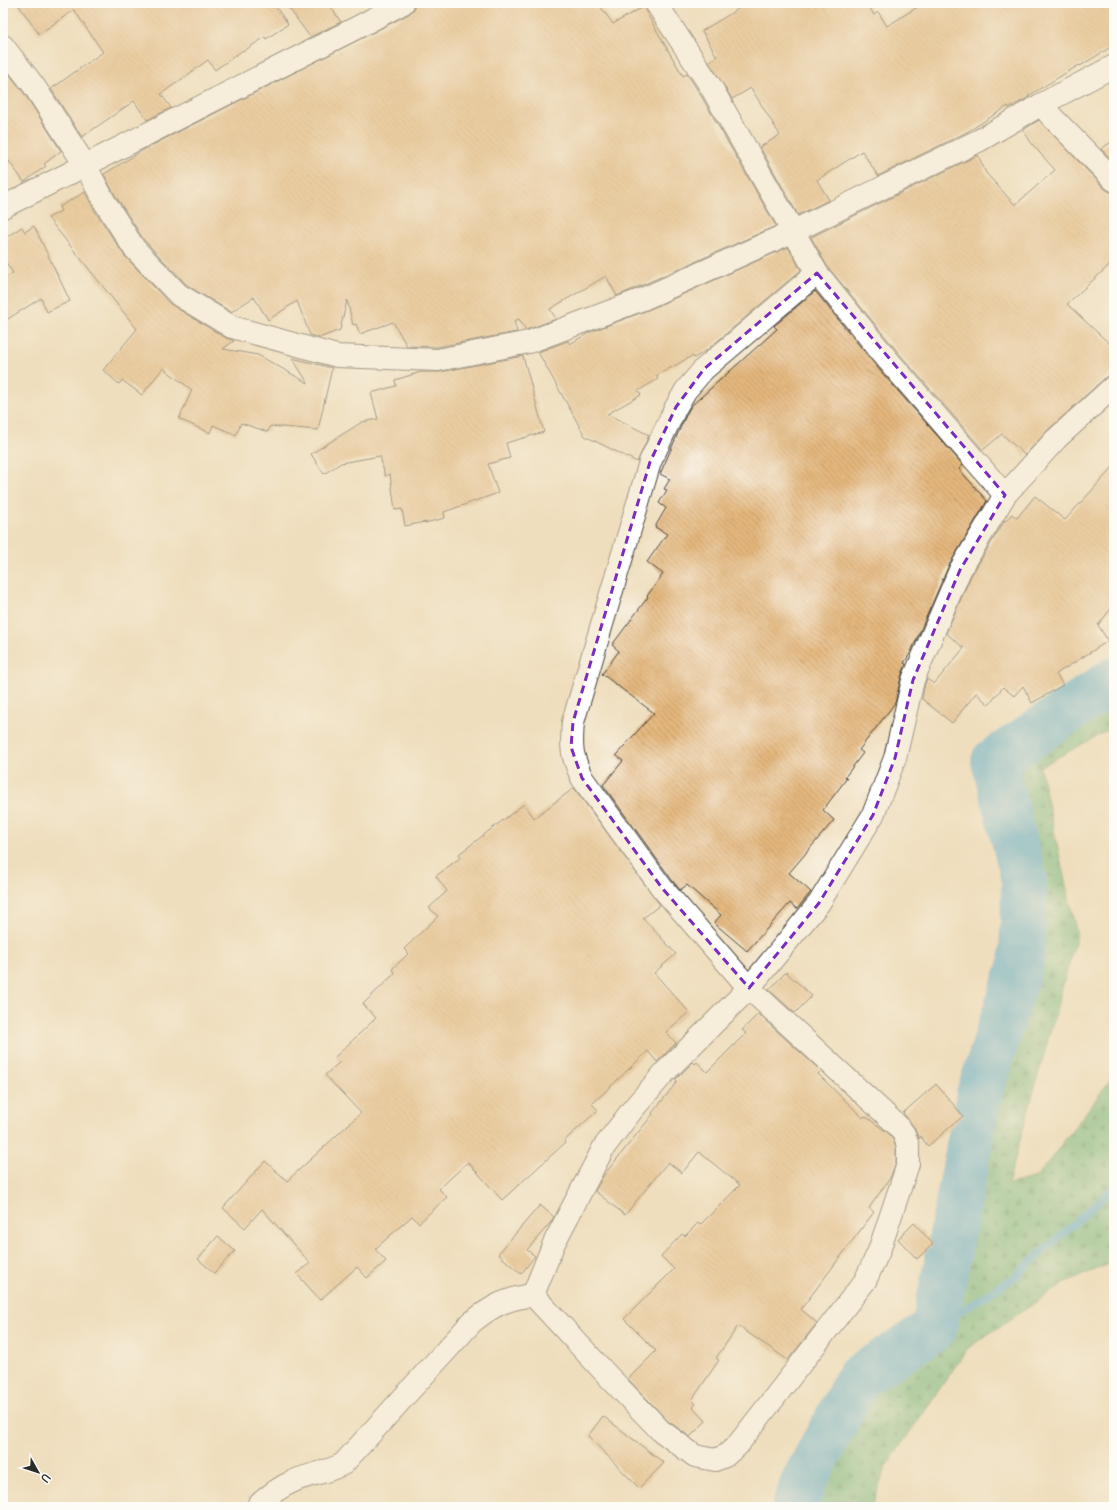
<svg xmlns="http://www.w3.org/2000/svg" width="1117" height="1510" font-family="Delius,sans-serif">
	<defs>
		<pattern id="forest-firs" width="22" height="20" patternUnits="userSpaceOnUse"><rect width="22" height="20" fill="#6cb880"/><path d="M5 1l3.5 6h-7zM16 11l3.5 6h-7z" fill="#599669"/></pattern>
		<pattern id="building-back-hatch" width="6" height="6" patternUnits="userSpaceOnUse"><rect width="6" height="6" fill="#e4b77d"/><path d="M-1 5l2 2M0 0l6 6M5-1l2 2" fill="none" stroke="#b99567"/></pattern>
	</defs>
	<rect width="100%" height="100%" fill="#fdfcf7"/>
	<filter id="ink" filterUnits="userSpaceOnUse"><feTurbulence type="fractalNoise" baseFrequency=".025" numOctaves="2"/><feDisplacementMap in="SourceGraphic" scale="8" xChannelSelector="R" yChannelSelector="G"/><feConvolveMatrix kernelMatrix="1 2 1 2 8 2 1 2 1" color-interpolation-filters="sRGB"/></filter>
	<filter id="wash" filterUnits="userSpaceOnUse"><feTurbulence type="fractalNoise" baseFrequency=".012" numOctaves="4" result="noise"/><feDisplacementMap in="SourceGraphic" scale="16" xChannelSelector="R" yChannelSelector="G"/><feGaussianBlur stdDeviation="0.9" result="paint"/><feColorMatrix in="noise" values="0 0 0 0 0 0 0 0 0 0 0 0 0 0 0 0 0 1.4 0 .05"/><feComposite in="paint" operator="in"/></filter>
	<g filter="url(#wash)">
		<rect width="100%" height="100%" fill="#efdebd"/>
		<path fill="url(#forest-firs)" stroke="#4c7256" d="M1114 680V727L1040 767 1077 935 1008 1184 1037 1177 1114 1075V1262L1064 1283 968 1348 885 1468 872 1507H795L803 1483 859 1377 934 1329 979 1094 1022 960 1024 879 994 761Z"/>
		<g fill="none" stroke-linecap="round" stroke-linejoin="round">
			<path stroke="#57add4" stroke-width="8" d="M934 1329 1013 1278 1114 1188"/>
			<path stroke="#57add4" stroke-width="46" d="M795 1507 803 1483 859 1377 934 1329 979 1094 1022 960 1024 879 994 761 1114 680"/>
		</g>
		<g id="blocks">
			<g fill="url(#building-back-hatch)">
				<path d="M17 3H273L288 24 266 39 265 37 244 51 243 50 215 70 208 60 161 94 171 108 147 120 134 101 82 137 51 89 103 52 74 10 39 34Z"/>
				<path d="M285 3H328L341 22 310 37Z"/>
				<path d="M415 3H598L613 24 643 7 683 76 687 74 700 94 776 226 638 287 617 296 606 276 550 309 556 319 526 330 519 319 514 321 517 332 437 347 407 346 393 322 360 334 356 324 353 325 347 300 340 330 319 338 310 335 297 301 268 320 254 297 231 312 187 285 144 240 115 195 104 174 145 149 409 14 414 9Z"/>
				<path d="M748 3H867L874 15 878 12 887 26 924 3H1114V45L1080 66 1079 65 1028 96 1029 97 1009 108 1008 106 967 132 878 176 862 151 817 180 829 200 798 215 760 147 780 135 751 88 732 99 709 62 717 57 702 31Z"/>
				<path d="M3 66 24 93 61 151 44 164 46 166 24 182 3 153Z"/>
				<path d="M1039 120 1105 189 1110 192H1114V261L1067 304 1114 348V374L1106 377 1048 430 1025 455 1002 434 983 450 897 351 827 266 811 237 978 155 986 173 1015 205 1055 170 1032 144 1023 130Z"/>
				<path d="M1114 140V162L1101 149Z"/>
				<path d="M85 192 93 208 124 255 170 304 226 338 234 341 223 349 258 355 308 383 292 358 332 368 318 430 270 426 268 432 241 423 236 435 213 425 210 433 179 419 192 390 163 368 142 395 122 380 119 384 103 370 137 329 48 218 61 211 59 207Z"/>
				<path d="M34 226 70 301 47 312 41 298 3 322V279L13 273 3 258V239L22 227 25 232Z"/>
				<path d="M788 247 801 270 707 350 694 358 692 356 656 376 658 379 638 391 641 395 607 414 649 435 637 462 585 436 538 352 568 341 570 344 590 332 648 310Z"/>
				<path d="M815 291 877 367 963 465 959 469 987 501 949 565 911 652 904 663 906 664 901 677 895 703 859 750 863 753 845 777 847 778 823 810 834 820 789 873 811 892 797 909 790 903 747 951 714 923 721 915 687 885 680 890 672 880 603 785 623 761 616 755 654 713 602 674 619 651 612 645 648 597 647 596 663 574 647 562 667 534 655 527 666 508 659 503 667 490 664 489 670 479 660 474 687 413 691 406 777 329 774 326Z"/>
				<path d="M523 356 544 432 506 443 510 458 488 464 498 493 444 512 445 518 425 523V522L405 526 402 509 395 510 390 474 385 476 380 456 341 463 324 474 311 454 362 422 378 419 371 393 396 386 395 380 421 372H440Z"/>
				<path d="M1114 466V605L1098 625 1108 641 1056 674 1063 685 1032 703 1023 686 1014 696 1003 687 989 705 976 693 952 723 922 699 925 684 927 679 934 684 964 648 946 633 971 576 1005 520 1006 521 1012 514 1017 518 1035 496 1065 520Z"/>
				<path d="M574 788 660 905 643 918 676 954 654 973 689 1012 666 1032 676 1043 657 1062 648 1051 592 1104 598 1110 564 1141 565 1143 502 1200 468 1162 439 1189 447 1197 419 1223 412 1216 375 1249 386 1261 367 1278 357 1267 320 1300 297 1274 310 1263 262 1209 245 1228 223 1208 265 1161 287 1181 361 1113 325 1075 340 1062 335 1057 376 1018 363 1004 395 973 392 969 408 954 404 949 438 916 429 908 447 891 436 876 461 857 459 854 524 804 534 818Z"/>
				<path d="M786 972 812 996 795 1013 769 990Z"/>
				<path d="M758 1014 821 1071 818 1074 863 1118 865 1116 888 1133 893 1140 896 1148V1162L890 1178 869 1208 874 1212 801 1309 817 1323 788 1360 738 1326 716 1358 719 1360 692 1400 696 1404 693 1407 706 1421 690 1437 668 1421 628 1379 656 1351 624 1319 674 1269 661 1256 682 1234 685 1236 698 1223 700 1225 740 1185 699 1152 682 1173 668 1162 625 1215 595 1191 604 1175 653 1114 652 1113 677 1082 675 1080 693 1062 695 1064 697 1062 707 1072 746 1033 742 1030Z"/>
				<path d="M936 1084 963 1116 928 1146 920 1136 919 1139 914 1127 903 1113Z"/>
				<path d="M540 1205 554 1217 551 1222 527 1250 535 1256 521 1274 498 1254Z"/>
				<path d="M914 1223 933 1244 917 1259 898 1239Z"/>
				<path d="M218 1236 235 1251 214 1273 198 1259Z"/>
				<path d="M603 1416 664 1463 639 1488 588 1436Z"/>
			</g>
		</g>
	</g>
	<g filter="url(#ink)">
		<use href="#blocks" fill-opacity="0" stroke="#484641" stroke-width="1"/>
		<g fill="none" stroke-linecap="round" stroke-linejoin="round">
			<g stroke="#484641" stroke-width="24">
				<g id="minor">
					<path d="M656 3 711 87 817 273 887 359 1005 495 1056 439 1114 386"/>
					<path d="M3 46 34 86 85 165 104 201 134 248 179 295 232 327 337 356 438 360 529 342 643 299 794 231 980 140 1042 104 1114 66"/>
					<path d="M1042 104 1050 115 1114 180"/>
					<path d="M3 207 358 27 403 3"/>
					<path d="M817 273 704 369 686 390 676 407 650 462 573 722C571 748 571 754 582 778L662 888 749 988 897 1125 904 1134 908 1146V1164L879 1251 865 1281 736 1447 725 1456 715 1460 695 1456 660 1430 609 1377 533 1295 554 1243 604 1147 633 1109 665 1072 749 988 819 903 873 815 895 758 913 680 960 570 1005 495"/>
					<path d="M257 1507C267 1496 282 1486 296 1480 312 1474 328 1472 343 1464L472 1322C494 1305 505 1299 533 1295"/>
				</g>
			</g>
			<use href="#minor" stroke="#fff" stroke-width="22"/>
		</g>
	</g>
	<path d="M0 0H1117V1510H0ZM817 273 1005 495 960 570 913 680 895 758 873 815 819 903 749 988 662 888 582 778 571 747 573 722 650 462 676 407 704 369Z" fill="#efdebd" fill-opacity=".55" fill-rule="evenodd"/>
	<path fill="none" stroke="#7b2cbf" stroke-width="3" stroke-dasharray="8 5" stroke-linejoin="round" d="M817 273 1005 495 960 570 913 680 895 758 873 815 819 903 749 988 662 888 582 778 571 747 573 722 650 462 676 407 704 369Z"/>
	<rect width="1117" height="1510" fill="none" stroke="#fdfcf7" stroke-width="16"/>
	<g transform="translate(38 1472) rotate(129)" stroke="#fdfcf7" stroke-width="3" paint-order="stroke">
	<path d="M0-3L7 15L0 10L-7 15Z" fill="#2b2b2b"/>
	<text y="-6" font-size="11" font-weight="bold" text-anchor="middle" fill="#2b2b2b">U</text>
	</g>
</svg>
